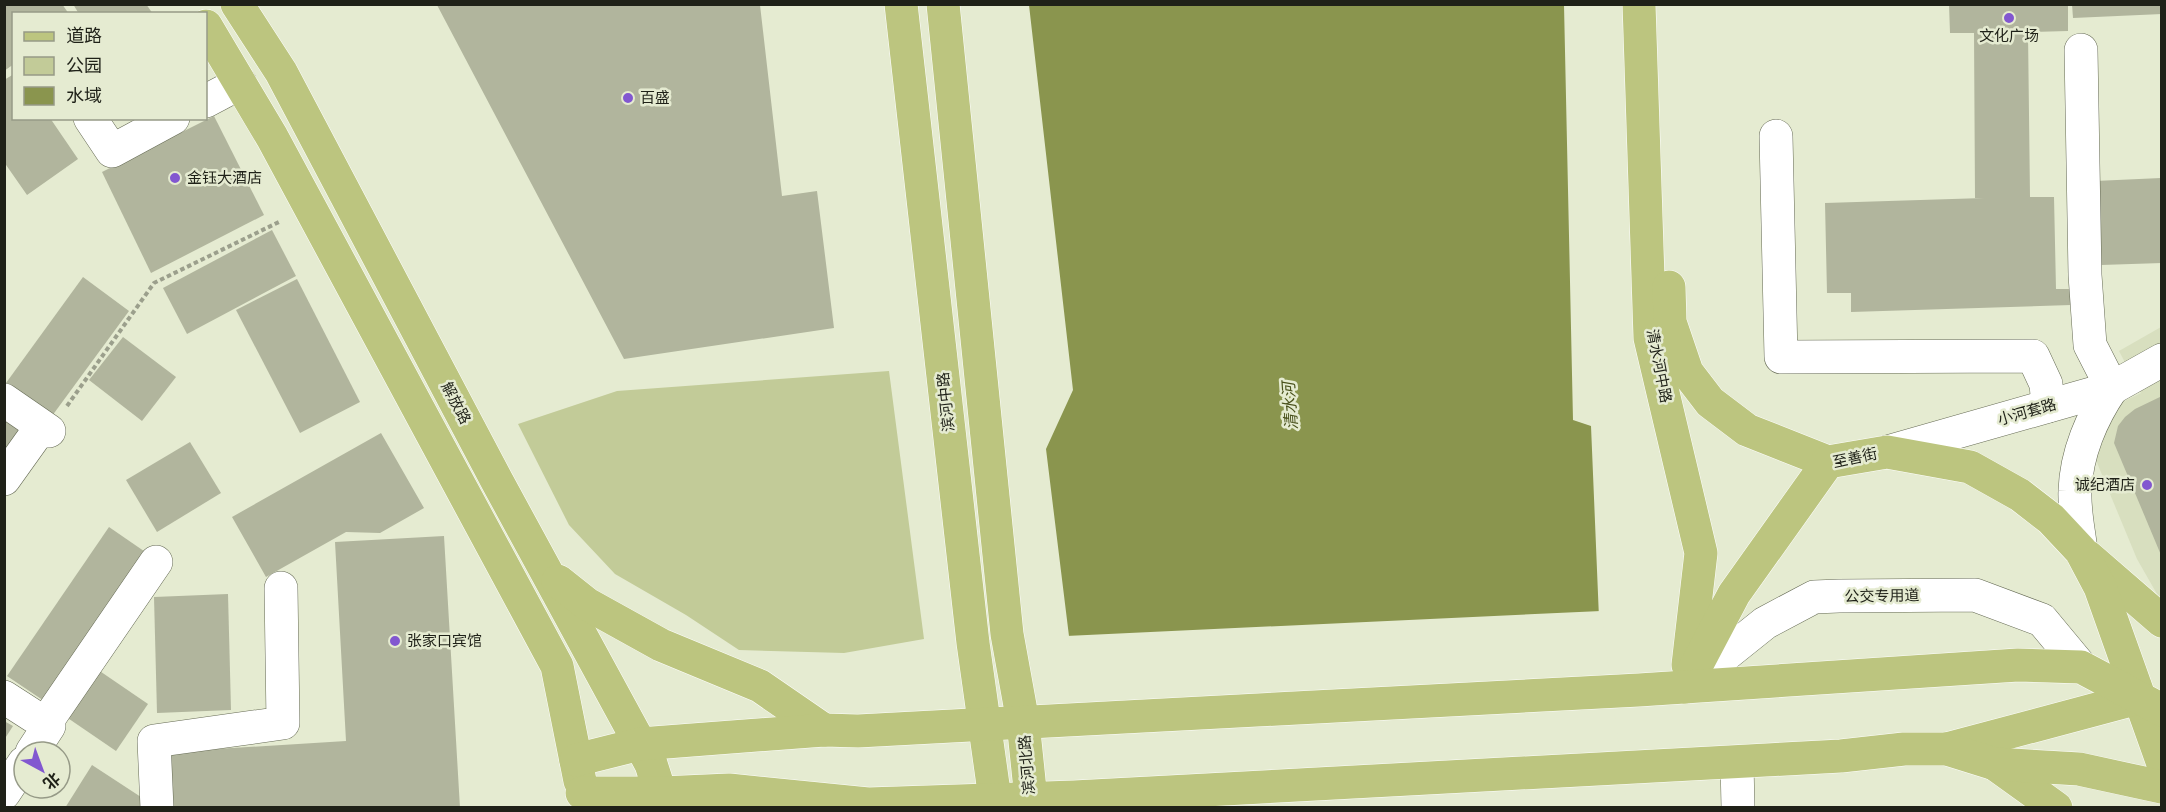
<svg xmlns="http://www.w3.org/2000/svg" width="2166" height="812" font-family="'Times New Roman','Noto Sans SC',serif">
	<rect width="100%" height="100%" fill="#e5ebd1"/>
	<path fill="#d8dfbf" d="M2161 327V601L2137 559 2088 441 2098 414 2141 393 2119 351Z"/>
	<path fill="#c2cb98" d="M889 371 924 639 844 653 739 650 686 615 615 574 569 525 518 424 617 391Z"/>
	<path fill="#8a954e" d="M1029 5H1564L1573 420 1591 426 1599 618 1090 807 1046 449 1073 390Z"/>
	<path fill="#e5ebd1" d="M1601 611 1627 808H1087L1066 636Z"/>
	<g fill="#b1b59d">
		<path d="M4 4H62L69 14H14V64L4 71Z"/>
		<path d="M73 4H146L153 14H79Z"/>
		<path d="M1949 4H2068V31L2028 32 2030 197H2054L2056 289H2071V305L1851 312V293H1827L1825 203 1984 198H1975L1974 33H1950Z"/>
		<path d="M2072 4H2162V14L2073 18Z"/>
		<path d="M437 5H760L782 196 817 191 834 328 624 359Z"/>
		<path d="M14 74V118H50L78 159 27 195 4 162V80Z"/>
		<path d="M214 116 264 215 151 273 102 172Z"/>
		<path d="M2161 178 2162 263 2101 265 2095 181Z"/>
		<path d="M272 230 296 276 187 334 163 288Z"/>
		<path d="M83 277 129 311 52 416 6 383Z"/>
		<path d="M297 279 360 402 300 433 236 310Z"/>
		<path d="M123 337 176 377 142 421 89 380Z"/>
		<path d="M2162 396 2161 526V555L2114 443 2118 426 2125 417 2135 409Z"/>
		<path d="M4 411 30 429 4 465Z"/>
		<path d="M381 433 424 508 380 533 346 532 266 577 232 517Z"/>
		<path d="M190 442 221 493 157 532 126 480Z"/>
		<path d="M109 527 154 558 53 707 7 676Z"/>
		<path d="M444 536 460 808H170L167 752 346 741 335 542Z"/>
		<path d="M228 594 231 710 157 713 154 597Z"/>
		<path d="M88 663 148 704 116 751 56 710Z"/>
		<path d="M4 721 13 726 4 740Z"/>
		<path d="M92 765 144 799 139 808H65Z"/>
	</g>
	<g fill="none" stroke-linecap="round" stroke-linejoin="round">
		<g stroke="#656a54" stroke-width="34">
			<g id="minor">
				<path d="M2081 50 2085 275 2090 345 2112 388"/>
				<path d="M206 101 240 83"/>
				<path d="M90 118 112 151 173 118"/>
				<path d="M1776 136 1781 357 2033 356 2046 384 2048 406"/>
				<path d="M4 400 49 431"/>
				<path d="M1887 452 2112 388 2162 360"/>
				<path d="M4 479 34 437"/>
				<path d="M2081 551C2079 532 2074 511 2075 491 2076 454 2092 417 2112 388"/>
				<path d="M1685 687 1765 623 1814 597 1839 596 1975 595 2042 620 2081 667"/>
				<path d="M4 697 49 726 32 752"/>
				<path d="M45 724 156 562"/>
				<path d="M1737 762 1738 808"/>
				<path d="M4 793 24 763"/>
				<path d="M157 808 154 741 283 723 281 588"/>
			</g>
		</g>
		<g stroke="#fff" stroke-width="34">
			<g id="major">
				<path d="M237 4 281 72 497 481 651 764 665 808"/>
				<path d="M901 4 973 643 995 799 994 808"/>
				<path d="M943 4 1007 634 1023 722 1031 799 1029 808"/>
				<path d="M1639 4 1650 338 1701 553 1688 665"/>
				<path d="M206 26 272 137 557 666 580 781"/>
				<path d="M1669 287 1670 322 1687 372 1710 402 1747 430 1828 462"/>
				<path d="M2088 557 2162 621"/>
				<path d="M558 581 587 604 661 645 760 686 824 730"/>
				<path d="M1685 687 1734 594 1828 462 1887 452 1970 467 2020 495 2051 519 2081 551 2100 587 2162 761"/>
				<path d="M1947 749 2138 698"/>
				<path d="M576 760 640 744 824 730 858 731 1639 690 2018 665 2081 667 2162 710"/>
				<path d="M1995 764 2056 808"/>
				<path d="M582 793H661L729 790 868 804 1074 797 1841 756 1904 749H1947L1995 764 2079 769 2162 787"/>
			</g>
		</g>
		<path stroke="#9b9f8c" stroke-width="4" stroke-dasharray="4.5 3" stroke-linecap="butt" d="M67 406 154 283 281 221"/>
		<use href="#minor" stroke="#fff" stroke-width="33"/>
		<use href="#major" stroke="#bcc57f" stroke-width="33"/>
	</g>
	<g fill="#8257d0" stroke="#e5ebd1" stroke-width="2">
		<circle cx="2009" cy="18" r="6"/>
		<circle cx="628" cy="98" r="6"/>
		<circle cx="175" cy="178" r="6"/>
		<circle cx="2147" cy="485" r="6"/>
		<circle cx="395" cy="641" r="6"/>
	</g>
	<g text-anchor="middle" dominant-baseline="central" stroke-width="5" stroke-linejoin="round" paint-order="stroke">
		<g font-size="15" fill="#1f2118" stroke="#e5ebd1" text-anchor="start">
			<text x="2009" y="36" text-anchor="middle">文化广场</text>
			<text x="640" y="98">百盛</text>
			<text x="187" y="178">金钰大酒店</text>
			<text x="2135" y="485" text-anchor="end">诚纪酒店</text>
			<text x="407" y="641">张家口宾馆</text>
		</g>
		<g font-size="15" fill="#1f2118" stroke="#e5ebd1">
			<text transform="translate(1659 366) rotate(79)">清水河中路</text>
			<text transform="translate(946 402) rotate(-96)">滨河中路</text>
			<text transform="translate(456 403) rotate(62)">解放路</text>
			<text transform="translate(2027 412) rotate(-16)">小河套路</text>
			<text transform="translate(1855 458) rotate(-12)">至善街</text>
			<text transform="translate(1882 596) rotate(-1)">公交专用道</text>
			<text transform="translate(1027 765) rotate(-95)">滨河北路</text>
		</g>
		<g font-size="16" font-style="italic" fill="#4a521d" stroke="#e5ebd1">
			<text transform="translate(1290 406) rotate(-94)">清水河</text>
		</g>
	</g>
	<rect width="2166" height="812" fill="none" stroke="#1f2118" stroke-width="12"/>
	<rect x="12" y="12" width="195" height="108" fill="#e5ebd1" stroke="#969a87" stroke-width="1.5"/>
	<rect x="24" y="32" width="30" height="9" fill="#bcc57f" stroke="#969a87" stroke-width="1.5"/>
	<text x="66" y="42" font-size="18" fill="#1f2118">道路</text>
	<rect x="24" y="57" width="30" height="18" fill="#c2cb98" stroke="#969a87" stroke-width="1.5"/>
	<text x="66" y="72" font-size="18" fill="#1f2118">公园</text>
	<rect x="24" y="87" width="30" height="18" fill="#8a954e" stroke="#969a87" stroke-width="1.5"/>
	<text x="66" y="102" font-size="18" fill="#1f2118">水域</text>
	<g transform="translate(42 770) rotate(139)"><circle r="28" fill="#e5ebd1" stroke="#969a87" stroke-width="1.5"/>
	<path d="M0-4.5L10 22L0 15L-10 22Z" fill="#8257d0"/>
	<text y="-9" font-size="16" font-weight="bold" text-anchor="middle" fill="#1f2118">北</text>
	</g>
</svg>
